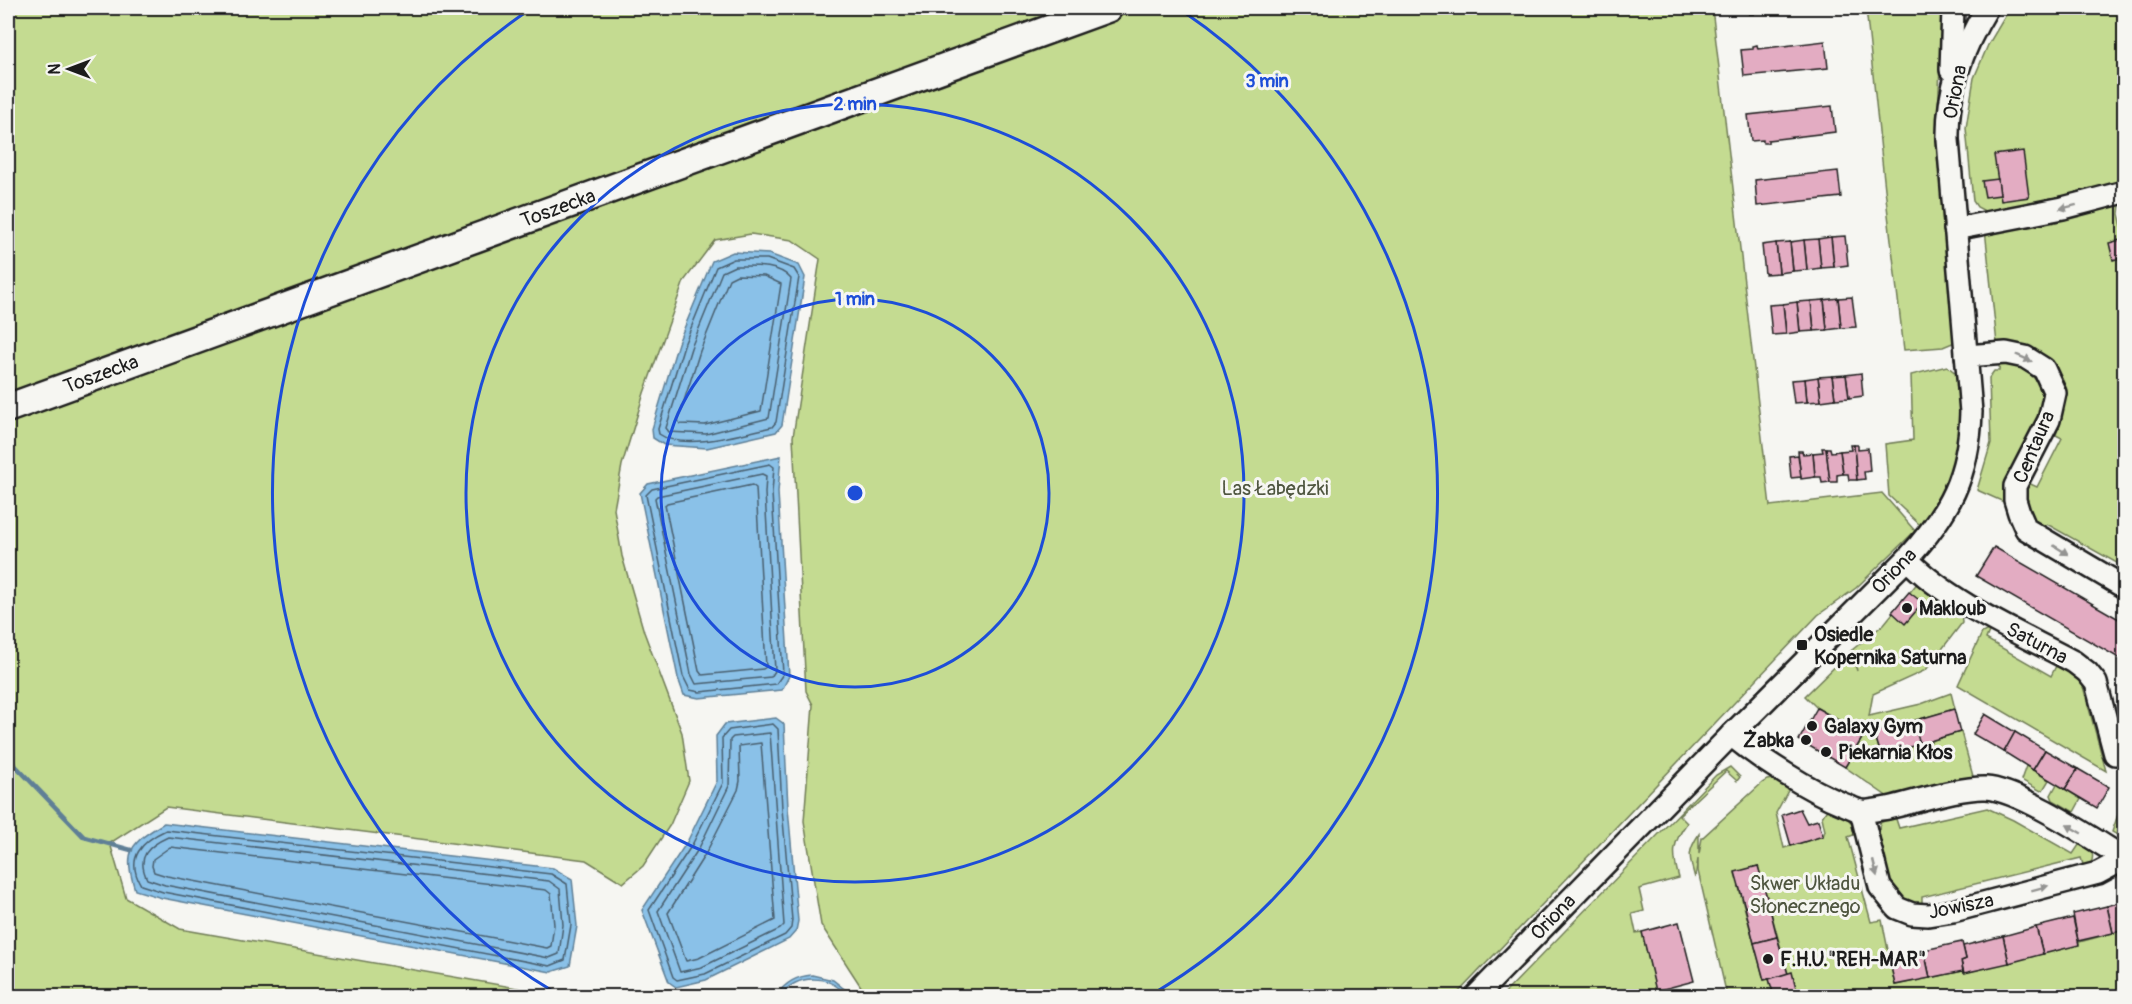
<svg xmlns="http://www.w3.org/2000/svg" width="2132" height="1004" font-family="Pangolin,sans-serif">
	<rect width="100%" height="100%" fill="#f6f6f2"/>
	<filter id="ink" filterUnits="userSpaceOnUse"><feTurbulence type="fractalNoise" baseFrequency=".0167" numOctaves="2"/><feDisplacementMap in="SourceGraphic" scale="12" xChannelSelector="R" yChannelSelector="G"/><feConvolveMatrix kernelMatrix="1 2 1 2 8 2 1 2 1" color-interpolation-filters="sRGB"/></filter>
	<g filter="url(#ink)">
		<g fill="#c4db91" stroke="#707c56" stroke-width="1.5">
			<path d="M8 8H1712L1770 506 1882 493 1915 531 1856 588 1818 615 1455 996H867L821 925 804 821 813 705 806 691 793 437 820 259 792 240 751 234 715 240 684 281 644 393 622 465 614 509 622 556 644 632 682 733 689 781 670 825 643 866 623 883 586 860 166 807 110 843 126 898 180 929 563 996H8Z"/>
			<path d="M1866 8H1942L1938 119 1955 342 1943 347 1904 350 1885 189Z"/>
			<path d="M2010 8H2124V186L2122 187 2119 214 2124 235V567L2047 524 2042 532 2024 507V481L2037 487 2062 438 2056 435 2061 415V386L1997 344 1983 210 1977 207 1973 201 1966 128 1974 78 1988 45Z"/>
			<path d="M2000 360C2027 369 2047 379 2042 411L2003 487 2006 503 1977 490 1991 443 1989 378 1994 371H1999Z"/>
			<path d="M1947 366 1958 375 1962 410 1960 441 1946 489 1926 524 1923 521 1920 525 1889 496 1885 444 1913 440 1911 375Z"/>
			<path d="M1919 581 1961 611 1962 623 1926 670 1873 694 1869 716 1921 704 1951 693 1955 709 1874 732 1881 755 1961 732 1974 780 1888 797 1845 767 1864 735 1817 708 1805 696 1851 651 1857 671 1852 650 1884 624Z"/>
			<path d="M1990 629 1986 639 2051 676 2056 666 2081 679 2106 771 1958 685 1982 633Z"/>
			<path d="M2026 766 2049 780 2043 790 2041 791 2021 780Z"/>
			<path d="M1730 767 1740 777 1737 781 1726 771 1679 815 1687 823C1672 843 1672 854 1679 878L1639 889 1644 911 1632 914 1636 933 1642 932 1658 996H1502L1716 775Z"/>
			<path d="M1778 778 1791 785 1776 813 1784 848 1823 836 1825 831 1822 817 1830 805 1846 816 1859 833 1848 837 1871 922 1882 920 1895 985 1963 971 1964 973 2124 930V996H1798L1795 985 1788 974 1758 866 1735 873 1764 980 1769 979 1774 996H1727L1698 871V859L1695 878C1689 857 1687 852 1699 834V854L1702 838 1762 783 1767 780Z"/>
			<path d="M2057 784 2081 799 2074 812 2053 800 2051 795Z"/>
			<path d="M2122 803 2124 810V839L2112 832Z"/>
			<path d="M1987 808 2013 820 2073 854 2081 842 2091 849C2094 856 2093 866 2084 868L2081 858 1922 897V909C1917 907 1909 905 1904 901 1886 887 1876 845 1880 823L1895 816 1899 828Z"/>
		</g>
		<g fill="#8ac1e8" stroke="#5e7f96" stroke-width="1.5">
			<path d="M733 252 769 254 799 265 805 277 782 425 776 432 707 448 664 445 653 438 652 429 678 343 712 261Z"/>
			<path d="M781 456 778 492 789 676 782 690 699 698 684 695 678 678 640 493 648 484Z"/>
			<path d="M776 718 784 724 788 808 798 921 796 931 789 939 706 980 676 987 669 982 642 910 687 842 717 781 716 736 725 724Z"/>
			<path d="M164 823 553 868 572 879 577 926 570 966 551 972 162 898 135 890C123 850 130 844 164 823Z"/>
			<path d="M812 975 833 980 853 996H847C829 974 798 973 780 996H776C784 984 796 976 812 975Z"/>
		</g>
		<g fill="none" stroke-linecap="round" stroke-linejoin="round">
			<g stroke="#485e6e" stroke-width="1.5">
				<path d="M734 259H767L794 269 799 277 776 422 772 427C744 433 684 452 659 434L658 429 684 345 716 267Z"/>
				<path d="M735 266C752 266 779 264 791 279L769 418 706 434 669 432 666 428 691 348 722 272Z"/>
				<path d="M737 275 764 276 781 284 761 411 705 425 680 424 678 420 700 351 729 279Z"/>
				<path d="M770 464 774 467 772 493 783 674 776 684 700 692 690 690 683 676 646 495 652 489Z"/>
				<path d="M762 474 766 476 765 493 775 671 771 677 696 684 691 674 655 498 657 496Z"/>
				<path d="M752 485 756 488 766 667 763 669 702 675 699 671 665 505 667 503Z"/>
				<path d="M773 724 778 729 782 809 792 920 791 928 785 935 705 974 677 980 673 977 649 910 692 845 723 783 722 738 729 730Z"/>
				<path d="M770 733 784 925 780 929 702 967 680 972 658 911 699 848 729 786 730 740 733 737Z"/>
				<path d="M761 743 775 920 699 958 686 961 668 913 706 853 738 790 740 781 739 746Z"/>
				<path d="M166 830 551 874 567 884 571 925 565 960 550 966 163 892 141 885C125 858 142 841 166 830Z"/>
				<path d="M168 837 549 881 560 889 563 925 559 954 549 958 165 885 147 879C136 857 148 846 168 837Z"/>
				<path d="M170 847 546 890 551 894 554 925 551 946 547 948 167 876 154 872 152 866 153 859Z"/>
			</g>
			<path stroke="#5e7f96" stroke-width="4.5" d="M8 758 84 837 131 850"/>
		</g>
		<g fill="#e3acc2" stroke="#1c1c1c" stroke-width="1.5">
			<path d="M1737 8H1784L1754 11V14H1749V11L1737 12Z"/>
			<path d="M1825 41 1828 68 1744 76 1741 50 1753 49V46L1757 45 1758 49Z"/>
			<path d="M1832 106 1835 132 1768 140V143H1763V140L1751 141 1748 115Z"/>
			<path d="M2023 151 2029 197 2001 201 1994 155Z"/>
			<path d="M1838 171 1841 197 1757 206 1755 180Z"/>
			<path d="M1998 179 2000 195 1985 197 1982 181Z"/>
			<path d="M1845 236 1848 265 1834 267 1831 237Z"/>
			<path d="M1831 237 1834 267 1821 268 1818 239Z"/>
			<path d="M1818 239 1821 268 1807 270 1804 240Z"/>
			<path d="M2124 239V257L2113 260 2109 243Z"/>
			<path d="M1804 240 1807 270 1793 271 1790 242Z"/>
			<path d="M1790 242 1793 271 1779 273 1776 243Z"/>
			<path d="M1776 243 1779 273 1765 274 1762 245Z"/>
			<path d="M1852 297 1856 327 1841 328 1838 298Z"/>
			<path d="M1838 298 1841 328 1827 330 1824 300Z"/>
			<path d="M1824 300 1827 330 1814 331 1811 301Z"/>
			<path d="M1811 301 1814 331 1800 332 1797 302Z"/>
			<path d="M1797 302 1800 332 1786 334 1783 304Z"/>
			<path d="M1783 304 1786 334 1772 335 1769 305Z"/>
			<path d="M1861 373 1863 396 1849 398 1846 375Z"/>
			<path d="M1846 375 1849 398 1835 399 1832 376Z"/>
			<path d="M1832 376 1835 399 1821 401 1818 377Z"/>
			<path d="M1818 377 1821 401 1807 402 1805 379Z"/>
			<path d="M1805 379 1807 402 1794 403 1791 380Z"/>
			<path d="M1850 445H1854L1857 480H1849L1848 474H1843L1840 451 1851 450Z"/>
			<path d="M1854 445H1858V449L1868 448 1870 471 1864 472 1865 479 1857 480Z"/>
			<path d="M1822 448H1826L1830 482 1822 483 1821 477H1815L1813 453 1823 452Z"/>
			<path d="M1826 448H1830L1831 452 1840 451 1843 474 1837 475V482H1830Z"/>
			<path d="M1798 451H1802L1803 454 1813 453 1815 477 1801 479Z"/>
			<path d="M1798 455 1801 477 1791 478 1789 456Z"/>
			<path d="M1994 547 2124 622V661L1976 576Z"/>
			<path d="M1909 592 1923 603 1905 624 1892 612Z"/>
			<path d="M1817 708 1864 735 1845 767 1799 740Z"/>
			<path d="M1954 709 1960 732 1920 744 1913 721Z"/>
			<path d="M1985 714 2015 732 2004 752 1973 734Z"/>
			<path d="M1913 721 1920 744 1881 755 1874 732Z"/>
			<path d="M2015 732 2045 750 2033 770 2004 752Z"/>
			<path d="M2045 750 2078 769 2065 789 2033 770Z"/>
			<path d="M2078 769 2109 787 2097 808 2065 789Z"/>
			<path d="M1800 809 1807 823 1818 820 1823 836 1791 846 1782 815Z"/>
			<path d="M1758 866 1768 901 1745 907 1735 872Z"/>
			<path d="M1768 901 1777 937 1754 943 1745 907Z"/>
			<path d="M2124 901V930L2113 933 2107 906Z"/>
			<path d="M2107 906 2113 933 2078 941 2073 914Z"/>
			<path d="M2073 918 2079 945 2043 954 2036 927Z"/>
			<path d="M1679 922 1694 981 1656 991 1642 932Z"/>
			<path d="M2036 927 2043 954 2009 963 2003 936Z"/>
			<path d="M2003 936 2009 963 1964 973 1961 961 1966 959 1963 946Z"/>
			<path d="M1777 937 1788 974 1764 980 1754 943Z"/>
			<path d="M1962 942 1966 959 1961 961 1963 971 1930 978 1924 950Z"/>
			<path d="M1924 950 1930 978 1895 985 1889 958Z"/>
			<path d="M1792 972 1798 996H1774L1769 979Z"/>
		</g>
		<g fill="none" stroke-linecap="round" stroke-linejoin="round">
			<g stroke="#1c1c1c" stroke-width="26">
				<g id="minor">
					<path d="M1951 70 1953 8"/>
					<path d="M1955 229 2063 208 2124 192"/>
					<path d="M1966 356 2006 353 2025 357 2044 369 2055 393 2049 420 2015 486V500L2019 513 2026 529 2124 587"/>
					<path d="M1907 559C1949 603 2020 633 2074 662L2087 672 2096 683 2115 754 2124 752"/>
					<path d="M1731 735C1760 759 1808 790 1843 804 1849 806 1855 810 1861 811 1868 812 1880 809 1888 808 1916 802 1959 787 1986 788 2020 790 2093 839 2124 858"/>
					<path d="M1861 811 1880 887 1897 908 1912 914 1928 915 1953 911 2098 873 2124 859"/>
					<path d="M1476 996 1731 735 1907 559C1949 513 1969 476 1971 412L1948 140C1947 90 1962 49 1987 8"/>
				</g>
			</g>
			<g stroke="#1c1c1c" stroke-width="32">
				<path id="major" d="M8 408 1108 8"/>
			</g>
			<use href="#minor" stroke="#f6f6f2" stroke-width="21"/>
			<use href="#major" stroke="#f6f6f2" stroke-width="27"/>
		</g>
		<defs><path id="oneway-solid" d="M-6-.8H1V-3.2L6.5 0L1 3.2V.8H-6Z" transform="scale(1.5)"/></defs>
		<g fill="#949492">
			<use href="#oneway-solid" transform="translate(2068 207) rotate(166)"/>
			<use href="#oneway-solid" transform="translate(2024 358) rotate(24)"/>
			<use href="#oneway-solid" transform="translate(2061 550) rotate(32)"/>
			<use href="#oneway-solid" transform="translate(2074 829) rotate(-150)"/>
			<use href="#oneway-solid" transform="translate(1875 868) rotate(76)"/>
			<use href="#oneway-solid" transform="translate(2040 888) rotate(-15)"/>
		</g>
	</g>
	<g fill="none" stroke="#1d4ed8" stroke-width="3">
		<circle cx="855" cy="493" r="194"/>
		<circle cx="855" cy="493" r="389"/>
		<path d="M559 995A583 583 0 0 1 529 10M1181 10A583 583 0 0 1 1151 995"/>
	</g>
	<g fill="#1c1c1c" stroke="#f6f6f2" stroke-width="2">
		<circle cx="1907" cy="608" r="6"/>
		<rect x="1796" y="639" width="12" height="12" rx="3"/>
		<circle cx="1812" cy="726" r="6"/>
		<circle cx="1806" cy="740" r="6"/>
		<circle cx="1826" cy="752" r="6"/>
		<circle cx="1768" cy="959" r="6"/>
	</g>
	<g text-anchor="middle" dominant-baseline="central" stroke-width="6" stroke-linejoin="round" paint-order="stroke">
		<g font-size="20" fill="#1c1c1c" stroke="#f6f6f2">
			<text transform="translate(1955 92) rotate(-79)">Oriona</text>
			<text transform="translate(558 208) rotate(-20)">Toszecka</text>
			<text transform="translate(101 374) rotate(-20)">Toszecka</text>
			<text transform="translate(2034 447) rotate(-67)">Centaura</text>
			<text transform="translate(1894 571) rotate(-46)">Oriona</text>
			<text transform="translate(2037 643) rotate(28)">Saturna</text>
			<text transform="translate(1961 906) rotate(-11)">Jowisza</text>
			<text transform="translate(1553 917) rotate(-46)">Oriona</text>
		</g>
		<g font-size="20" fill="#4e553f" stroke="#f6f6f2">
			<text x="1275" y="488">Las Łabędzki</text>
			<text x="1805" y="883">Skwer Układu<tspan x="1805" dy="23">Słonecznego</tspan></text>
		</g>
		<g font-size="20" font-weight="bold" fill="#1c1c1c" stroke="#f6f6f2" text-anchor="start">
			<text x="1919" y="608">Makloub</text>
			<text x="1814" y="634">Osiedle<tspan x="1814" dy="23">Kopernika Saturna</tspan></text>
			<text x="1824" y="726">Galaxy Gym</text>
			<text x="1794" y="740" text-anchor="end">Żabka</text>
			<text x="1838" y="752">Piekarnia Kłos</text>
			<text x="1780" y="959">F.H.U."REH-MAR"</text>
		</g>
	</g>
	<circle cx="855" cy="493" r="9" fill="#1d4ed8" stroke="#f6f6f2" stroke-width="3"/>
	<g font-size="18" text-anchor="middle" font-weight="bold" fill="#1d4ed8" stroke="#f6f6f2" stroke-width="6" stroke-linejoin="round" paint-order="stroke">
		<text x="1267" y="87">3 min</text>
		<text x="855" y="110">2 min</text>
		<text x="855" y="305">1 min</text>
	</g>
	<rect width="2132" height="1004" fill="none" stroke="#f6f6f2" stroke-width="30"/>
	<rect x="15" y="15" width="2102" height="974" fill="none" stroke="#1c1c1c" stroke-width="2" filter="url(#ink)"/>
	<g transform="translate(69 69) rotate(270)" stroke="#f6f6f2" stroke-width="4.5" paint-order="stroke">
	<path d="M0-4.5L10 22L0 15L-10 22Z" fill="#1c1c1c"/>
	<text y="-9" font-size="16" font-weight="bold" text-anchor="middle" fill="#1c1c1c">N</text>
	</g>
</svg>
